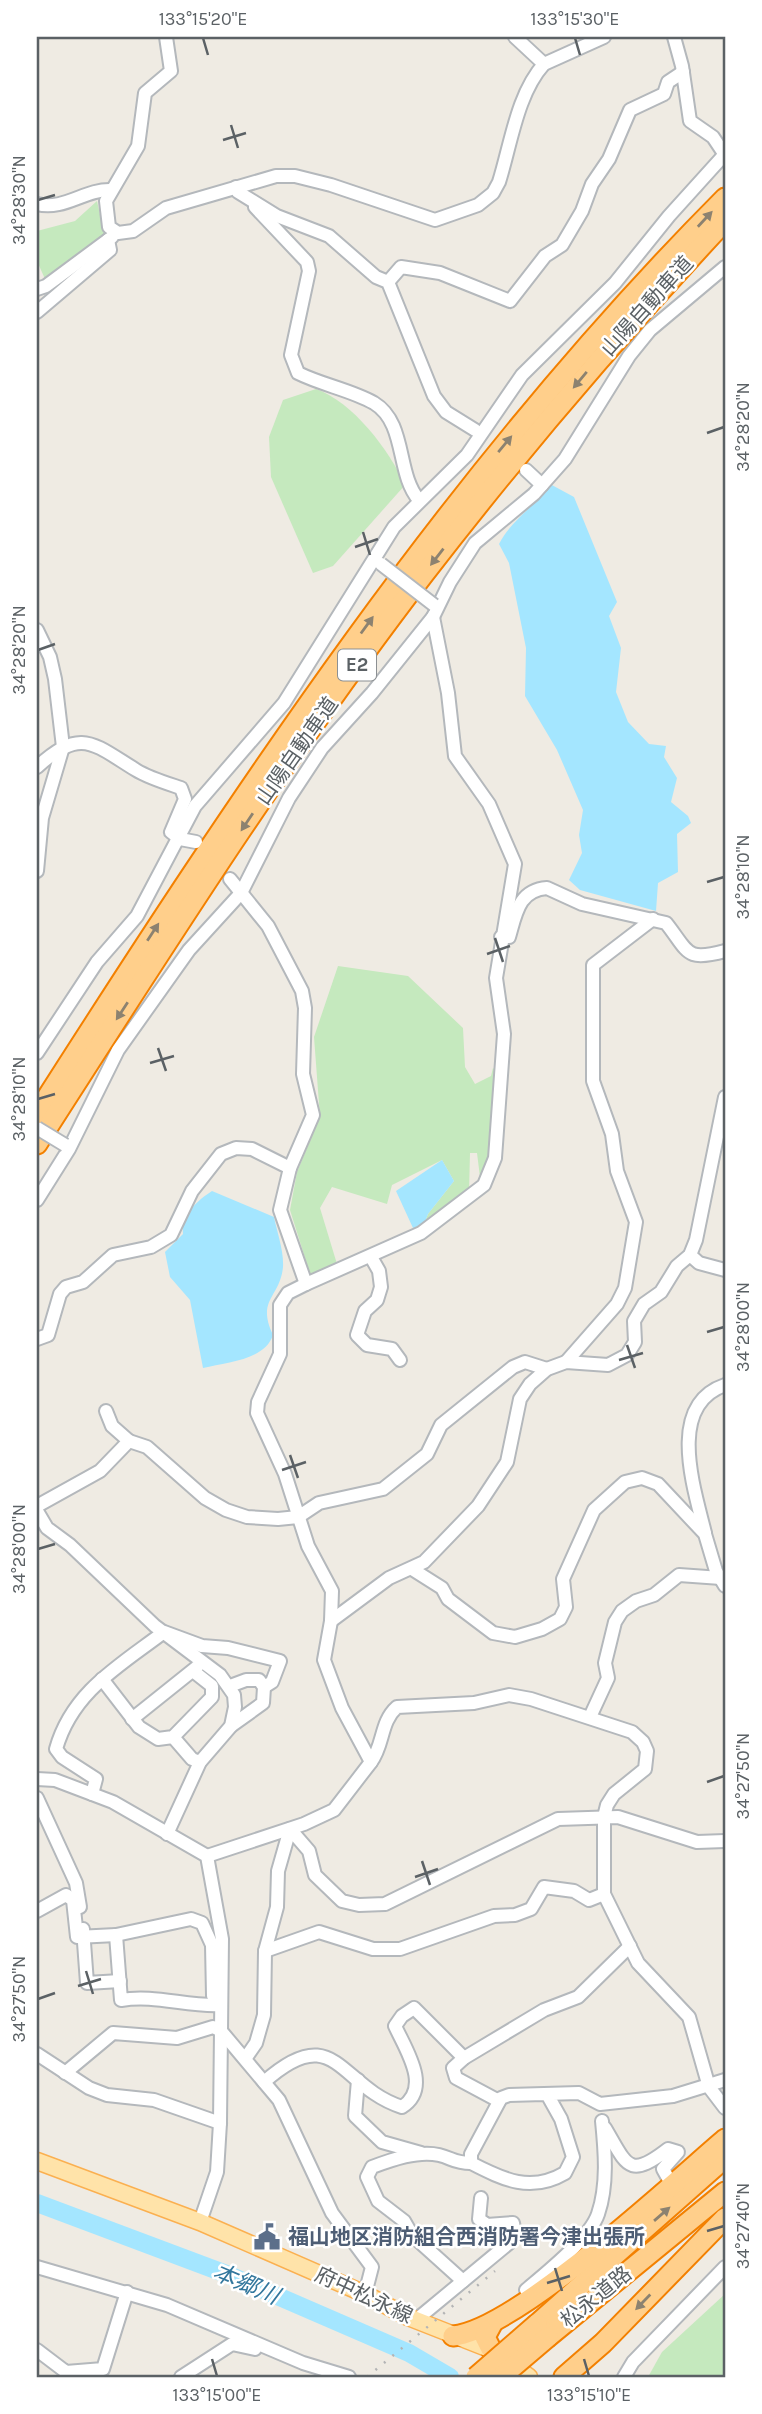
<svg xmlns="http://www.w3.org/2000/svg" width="762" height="2414" font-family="Karla,'Noto Sans JP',sans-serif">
	<rect width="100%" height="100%" fill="#efebe3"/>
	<g fill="#c5e9be">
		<path d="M97 201 105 237 45 279 37 261V231L75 221Z"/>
		<path d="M316 389C353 402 389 450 405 485L333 566 313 573 271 477 269 437 283 400Z"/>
		<path d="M338 966 408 976 463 1028 465 1067 475 1084 491 1076 493 1068 495 1070C495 1095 499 1160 480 1177L477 1153H470L469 1192 423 1227 428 1214 454 1181 442 1160 392 1185 387 1204 332 1187 320 1208 337 1264 311 1277 290 1210 297 1172 320 1117 314 1037Z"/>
		<path d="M725 2294V2377H648L662 2352Z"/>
	</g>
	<g fill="#a4e6ff">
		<path d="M550 484 574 497 617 602 609 616 621 648 616 692 628 722 649 744 666 746 664 757 677 778 671 802 688 816 691 823 677 834 678 872 658 883 656 911 580 890 569 880 582 853 579 835 583 810 557 750 525 696 526 648 509 563 499 544C511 520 535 507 550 484Z"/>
		<path d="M442 1160 454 1181 428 1214 423 1227 413 1228 396 1191Z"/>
		<path d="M212 1191 274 1217C277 1232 284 1251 283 1267 280 1298 256 1299 273 1335 265 1360 227 1362 203 1368L190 1300 170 1277 165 1252 183 1234C181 1215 198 1200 212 1191Z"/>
	</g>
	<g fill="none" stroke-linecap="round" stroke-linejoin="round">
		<path stroke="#a4e6ff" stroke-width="18" d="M37 2203 229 2275 409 2353 450 2377"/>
		<g stroke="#b4b8bc" stroke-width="16">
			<g id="minor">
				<path d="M166 37 171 71 145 93 138 146 106 201 109 227 118 233 133 231 166 208 276 176H295L331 185 435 220 478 205 493 193 499 182C511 144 517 94 544 64L604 37"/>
				<path d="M515 37 544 64"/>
				<path d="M674 37 682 66 690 121 713 137 725 155"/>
				<path d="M236 187 238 192 277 216 329 236 376 277 388 282 434 396 446 412 475 430"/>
				<path d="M37 204C64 211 85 189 111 190"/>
				<path d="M256 204 255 207 307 262 309 271 291 355 298 373C322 385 351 390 374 403 407 423 396 474 419 500"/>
				<path d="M388 282 401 267 440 273 510 301 545 256 562 245 582 211 592 184 609 159 630 110 664 94 668 82 683 72"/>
				<path d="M37 289 46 286 112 237"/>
				<path d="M37 312 110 250 108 240"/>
				<path d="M526 470 542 485"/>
				<path d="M37 630 50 657 55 679 63 747 42 818 37 871"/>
				<path d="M37 767C81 727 92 743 136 770 149 778 166 783 181 788L185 799 171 832 180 839 196 842"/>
				<path d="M230 879 268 926 302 991 305 1008 303 1074 313 1115 290 1168 280 1210 306 1284"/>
				<path d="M501 937H509C516 913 519 890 547 888L582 904 666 923C689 952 685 962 725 951"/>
				<path d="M37 1053 97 962 137 916 195 806 284 703 394 527 467 455 522 375 615 283 669 216 725 154"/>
				<path d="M37 1200 69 1149 118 1050 189 950 241 893 289 798 322 748 372 693 433 617 450 582 475 543 534 494 565 459 629 356 650 330 725 267"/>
				<path d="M690 1255 699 1263 725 1270"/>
				<path d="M371 1257 379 1271 381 1287 377 1300 365 1311 357 1335 367 1345 392 1349 400 1360"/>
				<path d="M37 1339 48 1335 60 1294 66 1287 83 1282 113 1255 151 1247 171 1235 192 1191 221 1154 236 1148 252 1149 290 1168"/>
				<path d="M566 1362 617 1304 625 1288 636 1222 617 1171 612 1134 593 1081V965L653 919"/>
				<path d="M129 1441 147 1447 205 1498 226 1510 247 1517 278 1519 298 1517 319 1503 383 1489 427 1454 441 1425 513 1367 525 1362 547 1369"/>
				<path d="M37 1506 100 1471 129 1441 112 1426 106 1411"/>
				<path d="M37 1511 47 1528 70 1545 155 1626 220 1675 234 1695 235 1707 231 1726 200 1762 167 1834"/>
				<path d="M705 1533C694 1488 666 1405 725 1385"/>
				<path d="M412 1569 442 1588 448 1599 493 1633 515 1637 542 1629 560 1619 566 1607 563 1579 594 1510 625 1482 642 1478 658 1484 705 1534 716 1571 725 1586"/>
				<path d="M331 1621 389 1578 424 1562 478 1506 507 1462 520 1399 530 1384 547 1369 566 1362 608 1365 627 1355 635 1342 634 1321 644 1304 661 1292 677 1266 690 1255 696 1240 725 1097"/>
				<path d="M102 1679 139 1727 158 1739 173 1737 212 1697V1686L193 1671"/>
				<path d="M230 1686 246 1680H259L264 1687 263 1703 231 1726"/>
				<path d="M590 1717 608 1678 605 1663 615 1622 622 1611 636 1601 654 1595 679 1575 721 1578"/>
				<path d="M132 1719 197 1667"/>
				<path d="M173 1737 192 1759 200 1762"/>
				<path d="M371 1762C384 1745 380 1722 397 1707L474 1703 509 1695 531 1699 632 1732 643 1742 647 1751 645 1769 614 1794 607 1805 604 1817V1894L638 1963 689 2017 709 2087 725 2108"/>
				<path d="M37 1779 55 1780 113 1802 207 1856 222 1939 220 2123 217 2172 200 2222"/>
				<path d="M92 1794 96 1779 62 1757 56 1749C72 1692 119 1666 164 1632L202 1646 228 1648 280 1661 272 1682 264 1687"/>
				<path d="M37 1798 76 1883 80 1907"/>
				<path d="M290 1829 309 1851 315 1875 342 1901 359 1905 385 1904 558 1819 618 1817 697 1842 725 1841"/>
				<path d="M207 1856 304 1824 334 1810 371 1762 342 1708 324 1660 331 1621 332 1591 308 1546 285 1474 257 1413 258 1402 280 1354V1305L288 1293 306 1284 421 1233 484 1185 495 1158 504 1034 496 978 515 864 489 804 455 756 448 693 433 617"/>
				<path d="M37 1911 66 1895 73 1900 77 1937 116 1935 191 1919 202 1923 212 1945 213 1996"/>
				<path d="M83 1929 87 1983 120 1981"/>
				<path d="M116 1935 121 2000C155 1994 187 2007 221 2005"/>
				<path d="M265 1951 319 1932 373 1949H400L494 1916 515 1915 531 1909 544 1887 574 1891 589 1900 604 1894"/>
				<path d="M37 2054 89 2088 107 2095 154 2100 220 2123"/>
				<path d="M245 2059 256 2043 264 2015 265 1951 277 1907 278 1871 290 1829"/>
				<path d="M65 2073 113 2033 177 2038 213 2027 221 2031 279 2100 332 2213 372 2267 365 2294"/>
				<path d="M358 2080 355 2116 382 2142 421 2153"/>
				<path d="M264 2082C336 2018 339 2087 402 2107 432 2088 406 2050 395 2026L402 2016 414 2008 464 2058"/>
				<path d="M547 2094 561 2119 573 2157 565 2173C531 2193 504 2180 471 2163V2154L501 2098 509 2095 579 2093 600 2104 673 2096 725 2080"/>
				<path d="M499 2101 456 2078 453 2068 464 2058 544 2010 578 1997 630 1946"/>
				<path d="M605 2128C627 2165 628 2180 668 2149L678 2152 663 2169 668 2178"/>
				<path d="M37 2267 167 2305 303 2363 349 2377"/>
				<path d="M463 2281 412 2235 404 2221 378 2201 367 2177 372 2167C391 2160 418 2150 439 2155 452 2158 454 2163 471 2163"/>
				<path d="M531 2297 526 2290C546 2273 590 2238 598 2214 608 2185 605 2151 602 2121"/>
				<path d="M416 2320 509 2243 515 2234 513 2223 487 2225 479 2219 481 2198"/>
				<path d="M37 2350 66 2372 103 2369 127 2292"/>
				<path d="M181 2377 232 2344 255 2349"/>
				<path d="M624 2377 633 2362 725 2267"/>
			</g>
		</g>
		<g stroke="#fbb050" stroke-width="19">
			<path id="major" d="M37 2161 200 2222 365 2294 408 2317 492 2350 529 2377"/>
		</g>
		<g stroke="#f38000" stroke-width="23">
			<g id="highway">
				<path d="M37 1113C242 792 455 469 725 198"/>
				<path d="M37 1144C161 951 284 756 424 574 519 451 619 334 725 221"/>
				<path d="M537 2324 725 2158"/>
				<path d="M453 2336C516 2330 671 2185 725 2139"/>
				<path d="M548 2337 725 2192"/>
				<path d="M491 2349 485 2337 492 2324"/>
				<path d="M564 2377 603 2343 725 2218"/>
			</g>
		</g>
		<use href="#minor" stroke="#fff" stroke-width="12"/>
		<use href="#major" stroke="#ffe3a9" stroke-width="16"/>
		<use href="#highway" stroke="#ffcf8b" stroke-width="19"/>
		<path stroke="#b3b4b5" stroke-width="2.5" stroke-dasharray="2 9" stroke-linecap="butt" d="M367 2377 495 2271"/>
		<g stroke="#b4b8bc" stroke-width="16" stroke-linecap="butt">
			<g id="minor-bridge">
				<path d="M381 564 434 605"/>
				<path d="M37 1128 65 1145"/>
			</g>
		</g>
		<g stroke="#f38000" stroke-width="23" stroke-linecap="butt">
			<g id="highway-bridge">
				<path d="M476 2377 537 2324"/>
				<path d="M501 2377 548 2337"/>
			</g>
		</g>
		<use href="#minor-bridge" stroke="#fff" stroke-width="12"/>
		<use href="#highway-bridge" stroke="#ffcf8b" stroke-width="19"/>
	</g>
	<defs><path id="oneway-solid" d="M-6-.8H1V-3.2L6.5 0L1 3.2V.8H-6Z" transform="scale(1.75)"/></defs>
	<g fill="#8c8270">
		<use href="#oneway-solid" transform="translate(705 219) rotate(-47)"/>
		<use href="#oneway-solid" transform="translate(580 380) rotate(130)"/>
		<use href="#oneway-solid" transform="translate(505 444) rotate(-50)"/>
		<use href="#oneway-solid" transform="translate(437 557) rotate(128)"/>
		<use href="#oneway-solid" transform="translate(367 625) rotate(-54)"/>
		<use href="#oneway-solid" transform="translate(247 822) rotate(124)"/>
		<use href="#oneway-solid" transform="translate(153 932) rotate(-57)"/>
		<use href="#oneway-solid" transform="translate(122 1011) rotate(123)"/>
		<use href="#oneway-solid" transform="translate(662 2214) rotate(-41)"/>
		<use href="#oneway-solid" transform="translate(643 2302) rotate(134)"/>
	</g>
	<path fill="none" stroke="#5b6165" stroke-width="2.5" d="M203 38 208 55M575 38 580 55M231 125 238 148M223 140 246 133M38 200 55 195M707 433 724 427M363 532 370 555M355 547 378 539M38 650 55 644M707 882 724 877M495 938 503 962M487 954 510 946M158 1048 166 1071M150 1063 174 1056M38 1099 55 1094M707 1332 724 1327M627 1345 635 1368M619 1360 643 1353M290 1455 298 1478M282 1470 306 1462M38 1549 55 1544M707 1782 724 1776M422 1861 430 1885M415 1877 438 1869M86 1971 93 1994M78 1986 101 1979M38 1999 55 1993M707 2231 724 2226M555 2268 562 2291M547 2283 570 2276M212 2359 217 2376M584 2359 589 2376"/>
	<defs>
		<g id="civic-bare" transform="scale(2.1)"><path d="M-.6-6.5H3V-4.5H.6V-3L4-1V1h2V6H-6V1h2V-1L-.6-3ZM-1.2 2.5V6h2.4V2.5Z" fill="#5c6f8a" stroke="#fff" stroke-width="2.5" paint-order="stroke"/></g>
	</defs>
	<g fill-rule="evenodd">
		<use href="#civic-bare" x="267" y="2237"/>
	</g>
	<g text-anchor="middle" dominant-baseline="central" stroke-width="5" stroke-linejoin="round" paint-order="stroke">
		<rect fill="#fff" stroke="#8c9093" stroke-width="2" x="338" y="649.5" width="38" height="31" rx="5"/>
		<g font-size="19" font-weight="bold" fill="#5b6165">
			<text x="357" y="665">E2</text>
		</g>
		<g font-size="21" fill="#5b6165" stroke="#fff">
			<text transform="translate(647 306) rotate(-48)">山陽自動車道</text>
			<text transform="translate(297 751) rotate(-55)">山陽自動車道</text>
			<text transform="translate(364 2295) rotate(25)">府中松永線</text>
			<text transform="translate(596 2297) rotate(-39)">松永道路</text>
		</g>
		<g font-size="21" font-weight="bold" fill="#4e5e75" stroke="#fff" text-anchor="start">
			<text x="288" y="2237">福山地区消防組合西消防署今津出張所</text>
		</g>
		<g font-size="23" font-style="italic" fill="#32779d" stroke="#fff">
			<text transform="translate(246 2284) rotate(23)">本郷川</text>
		</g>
	</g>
	<rect width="762" height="2414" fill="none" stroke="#ffffff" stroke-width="77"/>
	<rect x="38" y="38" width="686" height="2338" fill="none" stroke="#5b6165" stroke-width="2.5"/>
	<g font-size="18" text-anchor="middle" fill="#5b6165">
		<text x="203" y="25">133°15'20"E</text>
		<text x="575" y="25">133°15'30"E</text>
		<text transform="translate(19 200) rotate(-90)" y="6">34°28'30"N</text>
		<text transform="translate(743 427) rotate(-90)" y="6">34°28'20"N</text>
		<text transform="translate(19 650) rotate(-90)" y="6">34°28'20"N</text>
		<text transform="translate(743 877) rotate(-90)" y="6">34°28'10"N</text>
		<text transform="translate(19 1099) rotate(-90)" y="6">34°28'10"N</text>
		<text transform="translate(743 1327) rotate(-90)" y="6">34°28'00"N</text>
		<text transform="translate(19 1549) rotate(-90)" y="6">34°28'00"N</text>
		<text transform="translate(743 1776) rotate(-90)" y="6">34°27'50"N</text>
		<text transform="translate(19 1999) rotate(-90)" y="6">34°27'50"N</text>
		<text transform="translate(743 2226) rotate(-90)" y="6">34°27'40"N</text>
		<text x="217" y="2401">133°15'00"E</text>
		<text x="589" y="2401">133°15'10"E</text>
	</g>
</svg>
